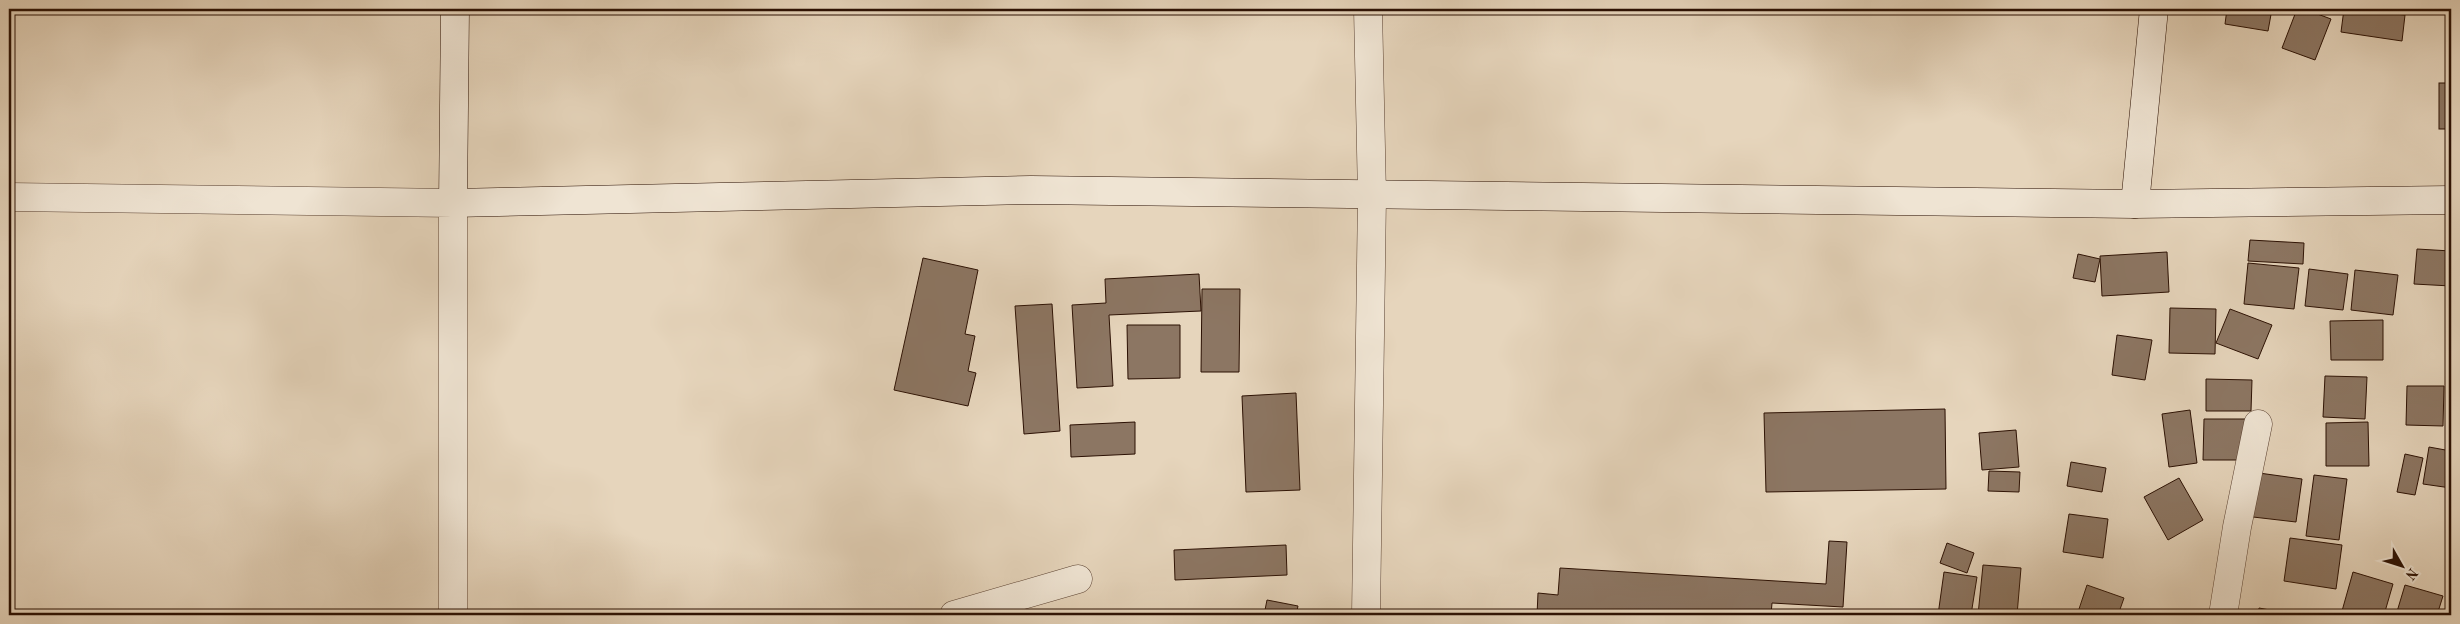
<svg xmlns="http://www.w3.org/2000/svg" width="2460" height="624" font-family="'Old Standard TT',serif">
	<rect width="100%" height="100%" fill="#e6d5bc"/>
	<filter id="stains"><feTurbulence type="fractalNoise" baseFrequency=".004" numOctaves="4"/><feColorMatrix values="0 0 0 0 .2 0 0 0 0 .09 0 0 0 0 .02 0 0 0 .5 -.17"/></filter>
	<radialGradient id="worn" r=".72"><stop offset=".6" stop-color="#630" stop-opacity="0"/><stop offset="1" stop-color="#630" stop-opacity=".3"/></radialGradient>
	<g fill="#8c7663" stroke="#2b1003">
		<path d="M2227 9H2272L2268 31 2225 24Z"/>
		<path d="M2297 9H2304L2331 19 2315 60 2282 48Z"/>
		<path d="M2344 9 2405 15 2402 41 2341 32Z"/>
		<rect x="2439" y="83" width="12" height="46"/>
		<path d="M2250 240 2304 243 2303 264 2248 261Z"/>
		<path d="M2417 249 2451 251V286L2414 284Z"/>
		<path d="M2167 252 2169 292 2102 296 2100 256Z"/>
		<path d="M2078 254 2100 259 2095 282 2073 278Z"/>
		<path d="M923 258 978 270 965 334 975 336 968 371 976 373 968 406 894 390Z"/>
		<path d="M2248 263 2299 268 2294 309 2244 304Z"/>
		<path d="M2309 269 2348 274 2343 310 2305 306Z"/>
		<path d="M2355 270 2398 275 2393 315 2351 310Z"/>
		<path d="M1199 274 1201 311 1109 315 1113 386 1077 388 1072 305 1106 303 1105 279Z"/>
		<path d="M1202 289H1240L1239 372H1201Z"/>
		<path d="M1052 304 1060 431 1024 434 1015 306Z"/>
		<path d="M2170 308 2216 309 2215 354 2169 353Z"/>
		<path d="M2230 309 2272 325 2258 359 2216 343Z"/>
		<path d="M2383 320V360H2331L2330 321Z"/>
		<path d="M1127 325H1180V378L1128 379Z"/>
		<path d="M2117 335 2152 340 2145 380 2112 375Z"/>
		<path d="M2325 376 2367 377 2365 419 2323 417Z"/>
		<path d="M2206 379 2252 380 2251 411H2206Z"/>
		<path d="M2407 386H2444L2443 426 2406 425Z"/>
		<path d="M1296 393 1300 490 1246 492 1242 396Z"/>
		<path d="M1945 409 1946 489 1766 492 1764 413Z"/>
		<path d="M2190 410 2197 463 2169 467 2162 414Z"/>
		<path d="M2204 419H2249L2248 460H2203Z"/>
		<path d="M1135 422V454L1071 457 1070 425Z"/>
		<path d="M2368 422 2369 466H2326V423Z"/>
		<path d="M2016 430 2019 467 1982 470 1979 433Z"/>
		<path d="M2429 447 2451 451V488L2423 484Z"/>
		<path d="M2405 454 2423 458 2415 495 2397 492Z"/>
		<path d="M2071 462 2106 468 2102 492 2067 486Z"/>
		<path d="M1989 471 2020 472 2019 492 1988 491Z"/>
		<path d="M2259 473 2302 479 2296 522 2253 517Z"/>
		<path d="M2314 475 2347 479 2339 540 2306 536Z"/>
		<path d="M2179 478 2203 520 2168 540 2144 497Z"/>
		<path d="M2069 514 2108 519 2103 558 2063 552Z"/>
		<path d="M2290 538 2342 545 2336 589 2284 581Z"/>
		<path d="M1829 541 1847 542 1843 607 1772 603 1771 615H1537L1538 593 1558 595 1560 568 1826 584Z"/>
		<path d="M1947 543 1974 553 1967 573 1940 563Z"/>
		<path d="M1286 545 1287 575 1175 580 1174 550Z"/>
		<path d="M1983 565 2021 568 2017 615H1978Z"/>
		<path d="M1944 572 1977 577 1971 615H1938Z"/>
		<path d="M2353 572 2393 584 2384 615H2358L2342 611Z"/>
		<path d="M2087 585 2124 598 2118 615H2077Z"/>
		<path d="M2405 585 2443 596 2437 615H2396Z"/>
		<path d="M1267 600 1298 606 1296 615H1264Z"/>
		<path d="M2259 608 2297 615H2258Z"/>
	</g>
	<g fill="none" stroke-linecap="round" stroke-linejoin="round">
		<g stroke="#5a4131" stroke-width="29">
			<g id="street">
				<path d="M9 197 453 203V615"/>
				<path d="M954 615 1078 579"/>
				<path d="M1366 615 1372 196 1368 9"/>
				<path d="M2223 615 2237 527 2258 424"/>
			</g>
		</g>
		<g stroke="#2b1003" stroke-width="29">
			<g id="secondary">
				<path d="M455 9 453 203 1031 190 2135 204 2451 200"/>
				<path d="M2135 204 2154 9"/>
			</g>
		</g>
		<use href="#street" stroke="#efe4d3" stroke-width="28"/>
		<use href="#secondary" stroke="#efe4d3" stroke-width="28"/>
	</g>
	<rect width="2460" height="624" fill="none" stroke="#e6d5bc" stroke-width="30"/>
	<rect x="10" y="10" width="2440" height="604" fill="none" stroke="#2b1003" stroke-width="2.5"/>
	<rect x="15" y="15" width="2430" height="594" fill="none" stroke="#2b1003"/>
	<g transform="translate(2402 566) rotate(129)" stroke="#efe4d3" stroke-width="4" paint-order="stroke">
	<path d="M0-4L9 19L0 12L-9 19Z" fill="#2b1003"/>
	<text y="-8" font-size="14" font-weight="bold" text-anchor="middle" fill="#2b1003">N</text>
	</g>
	<rect width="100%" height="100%" filter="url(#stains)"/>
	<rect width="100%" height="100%" fill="url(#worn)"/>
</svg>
